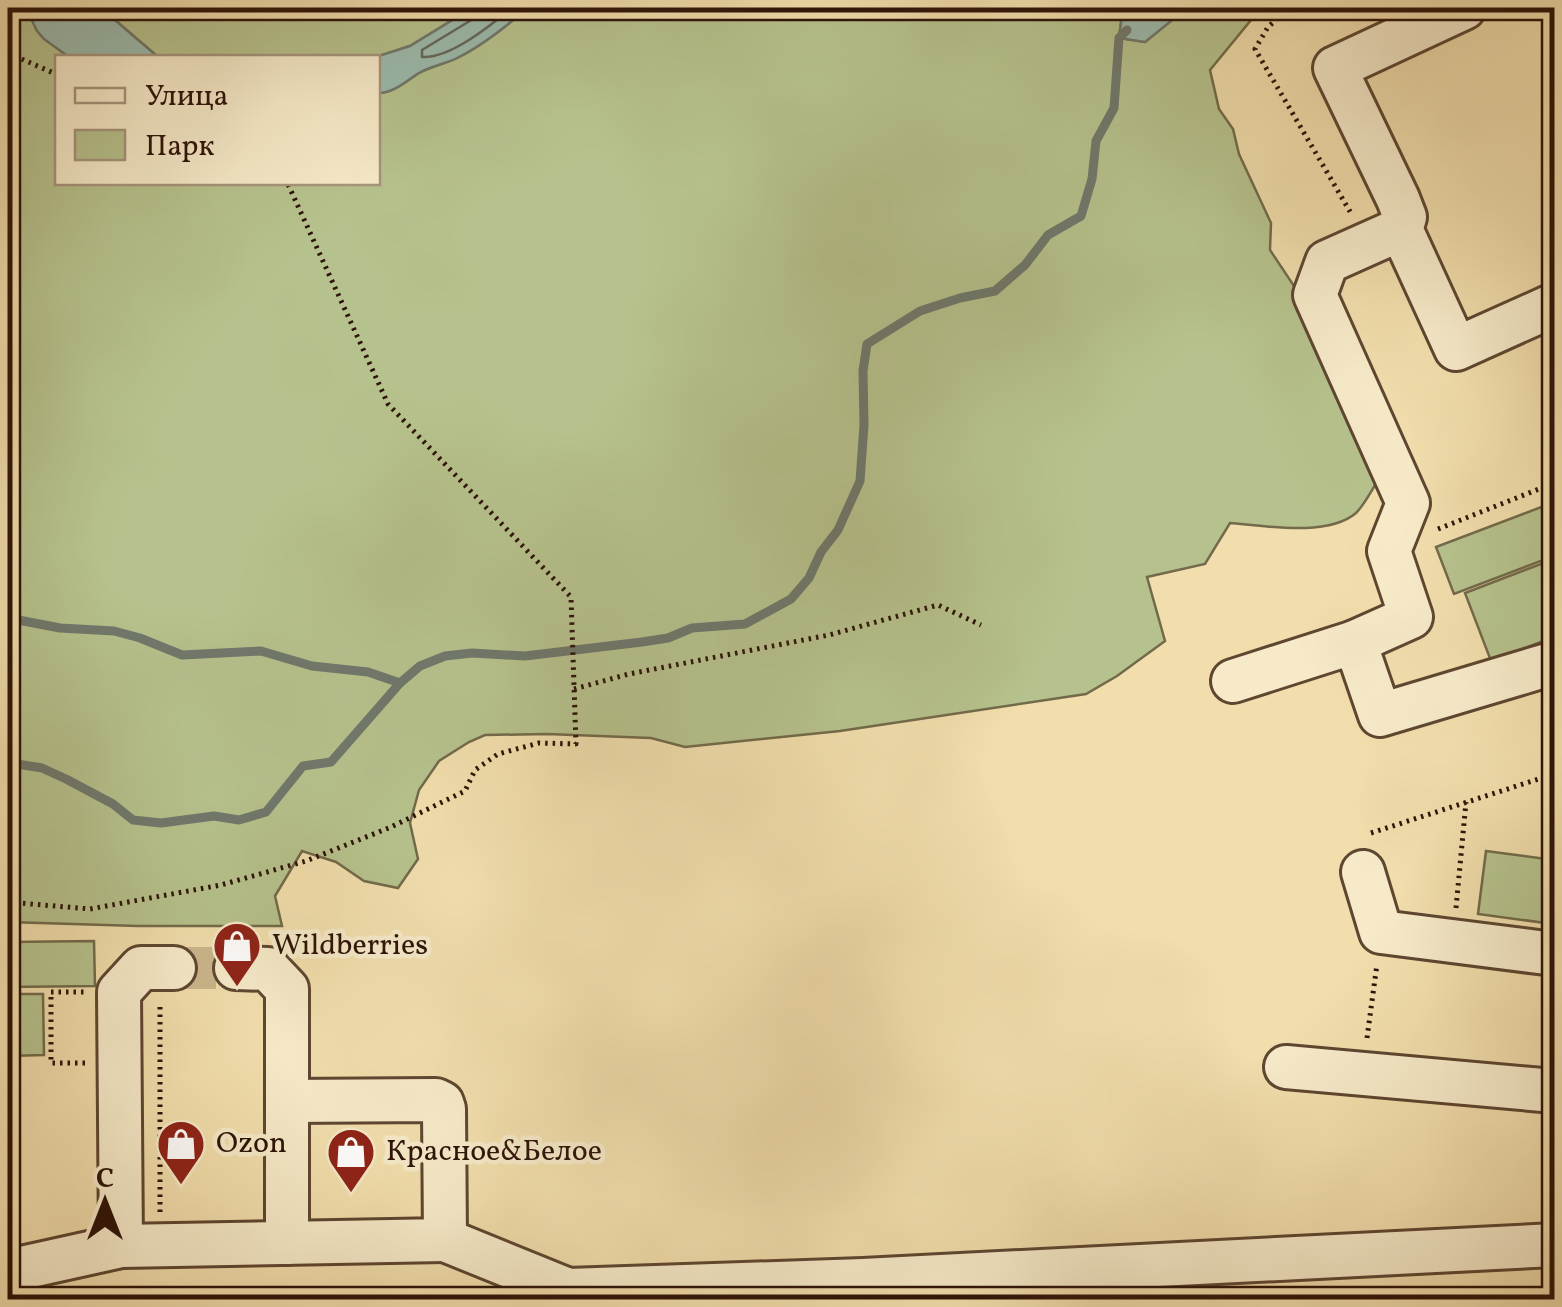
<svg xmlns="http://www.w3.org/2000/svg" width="1562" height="1307" font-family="Vollkorn,serif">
	<rect width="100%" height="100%" fill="#f1deac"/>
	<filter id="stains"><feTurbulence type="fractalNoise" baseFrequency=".002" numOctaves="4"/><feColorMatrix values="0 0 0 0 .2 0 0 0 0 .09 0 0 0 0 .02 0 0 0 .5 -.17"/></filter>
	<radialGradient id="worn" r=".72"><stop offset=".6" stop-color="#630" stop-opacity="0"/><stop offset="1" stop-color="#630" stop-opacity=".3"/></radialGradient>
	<g fill="#b6c28d" stroke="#726a4a" stroke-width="2.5">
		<path d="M8 8H26C40 37 44 38 69 57L58 58V182H378V93C394 93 406 81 419 73 431 66 445 64 457 58 483 45 506 26 528 8H1123L1119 38 1145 42 1182 12 1192 8H1265L1256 14 1210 70 1219 109 1233 129 1239 154 1271 223 1270 250 1310 310 1379 479C1372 489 1365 504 1356 513 1328 537 1265 526 1230 523L1205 564 1147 577 1165 641 1117 676 1086 694 840 731 685 747 651 738 547 734 485 735 469 742 439 761 419 790 410 823 418 859 398 888 364 881 336 862 302 851 275 896 282 926H138L8 922Z"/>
		<path d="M101 8H472L410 46 375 58 158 57Z"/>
		<path d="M1552 503 1554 510V556L1454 594 1436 547Z"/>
		<path d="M1554 559V637L1491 661 1465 593Z"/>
		<path d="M1486 851 1554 860 1553 924 1478 914Z"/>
		<path d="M94 941 95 986 8 987V942Z"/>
		<path d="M8 994H43L44 1055 8 1056Z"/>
	</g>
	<g fill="#9bbbae" stroke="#6f786c" stroke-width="2.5">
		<path d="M26 8H101L158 57H69L44 39 37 31Z"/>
		<path d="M472 8H528C506 26 483 45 457 58 445 64 431 66 419 73 406 81 394 93 378 93V58L375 57 410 46Z"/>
		<path d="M1123 8H1192L1182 12 1145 42 1119 38Z"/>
	</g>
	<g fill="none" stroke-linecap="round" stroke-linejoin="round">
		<path stroke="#64675b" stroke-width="2.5" d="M477 8 473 19 422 50V57C450 59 491 25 512 8"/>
		<g stroke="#6f786c" stroke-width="9">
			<path d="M8 618 60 628 114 631 140 638 182 655 261 651 312 666 368 672 400 683 420 666 445 656 472 653 525 656 642 642 668 638 692 628 745 624 791 599 809 578 821 552 838 530 860 481 864 425 863 371 867 344 920 311 960 298 995 291 1025 265 1048 235 1081 216 1092 179 1096 141 1114 108 1119 38 1127 30"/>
			<path d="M8 756 17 764 42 768 66 779 113 804 133 820 161 823 214 816 239 820 266 812 303 766 331 762 400 683"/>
		</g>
		<path stroke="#cab58b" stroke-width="42" stroke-dasharray="42 21" stroke-linecap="butt" d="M174 968H236"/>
		<g stroke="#5e4631" stroke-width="48">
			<g id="minor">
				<path d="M1401 229 1405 217 1398 199 1335 68 1464 8"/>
				<path d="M1355 642 1411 617 1389 551 1408 503 1315 295 1327 262 1401 229 1456 349 1554 305"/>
				<path d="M1233 681 1355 642 1380 715 1554 663"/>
				<path d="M1363 872 1381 932 1554 954"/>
				<path d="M236 968 268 969 287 989V1243"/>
				<path d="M1286 1067 1554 1091"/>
				<path d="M445 1240 568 1290 863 1280 1554 1245"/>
				<path d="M121 1246 119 992 141 968H174"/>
				<path d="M8 1271 121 1246 445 1240 444 1109 442 1103 436 1100 287 1101"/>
			</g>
		</g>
		<g stroke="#2d1308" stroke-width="5" stroke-dasharray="2.5 5" stroke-linecap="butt">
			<path d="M1289 8 1268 27 1255 49 1352 215"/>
			<path d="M8 53 58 75"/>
			<path d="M1438 529 1539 489 1554 480"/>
			<path d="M574 689 629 674 829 635 938 605 981 625"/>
			<path d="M1371 833 1554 774"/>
			<path d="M8 902 90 909 221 885 306 861 391 827 465 791 475 770 498 754 539 743 576 744 571 597 388 404 287 182"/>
			<path d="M1456 908 1466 802"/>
			<path d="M1367 1038 1377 964"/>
			<path d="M85 1063H51V992H86"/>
			<path d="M160 1212V1003"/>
		</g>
		<use href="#minor" stroke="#f6eac9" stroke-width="42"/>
	</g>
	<defs>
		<g id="shop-pin" transform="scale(2.5)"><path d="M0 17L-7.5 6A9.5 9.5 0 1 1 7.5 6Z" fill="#8f2418" stroke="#f6eac9"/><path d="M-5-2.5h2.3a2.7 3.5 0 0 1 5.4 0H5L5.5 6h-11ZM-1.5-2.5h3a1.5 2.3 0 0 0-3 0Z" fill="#fff"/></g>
	</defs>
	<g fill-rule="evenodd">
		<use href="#shop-pin" x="237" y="946"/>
		<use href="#shop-pin" x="181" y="1144"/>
		<use href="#shop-pin" x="351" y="1152"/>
	</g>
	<g text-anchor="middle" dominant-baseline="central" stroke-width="9" stroke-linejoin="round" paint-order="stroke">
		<g font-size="30" fill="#2d1308" stroke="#f6eac9" text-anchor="start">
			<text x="272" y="946">Wildberries</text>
			<text x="216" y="1144">Ozon</text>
			<text x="386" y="1152">Красное&amp;Белое</text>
		</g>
	</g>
	<rect width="1562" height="1307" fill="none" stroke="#f1deac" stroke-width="40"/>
	<rect x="10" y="10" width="1542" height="1287" fill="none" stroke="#2d1308" stroke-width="5"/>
	<rect x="20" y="20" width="1522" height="1267" fill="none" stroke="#2d1308" stroke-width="2.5"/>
	<rect x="55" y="55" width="325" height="130" fill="#f6eac9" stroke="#a6947c" stroke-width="2.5"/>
	<rect x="75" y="88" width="50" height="15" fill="#f6eac9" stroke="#a6947c" stroke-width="2.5"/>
	<text x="145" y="105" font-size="30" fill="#2d1308">Улица</text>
	<rect x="75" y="130" width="50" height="30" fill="#b6c28d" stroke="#a6947c" stroke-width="2.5"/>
	<text x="145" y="155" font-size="30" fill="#2d1308">Парк</text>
	<g transform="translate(105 1202)" stroke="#f6eac9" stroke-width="8" paint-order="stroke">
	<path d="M0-8L18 38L0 25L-18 38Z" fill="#2d1308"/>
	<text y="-15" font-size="28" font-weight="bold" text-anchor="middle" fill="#2d1308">С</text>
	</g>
	<rect width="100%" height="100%" filter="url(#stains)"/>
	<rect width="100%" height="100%" fill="url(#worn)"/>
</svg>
